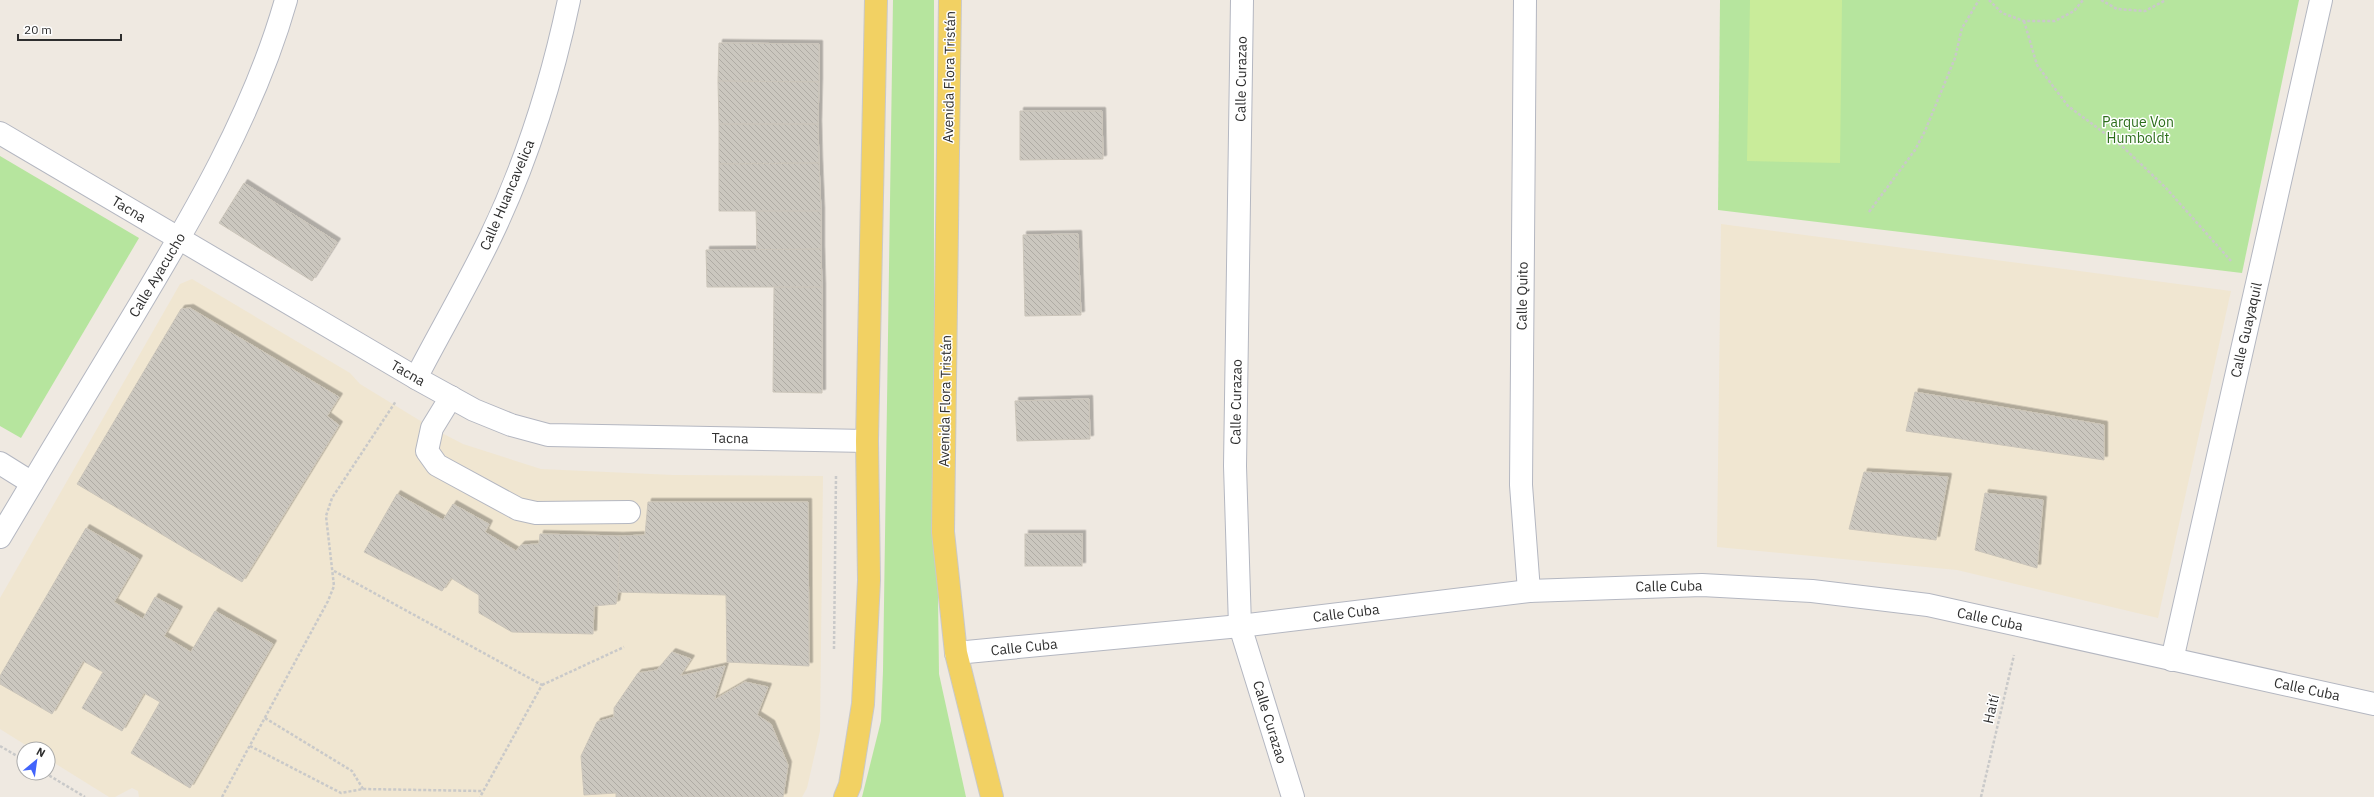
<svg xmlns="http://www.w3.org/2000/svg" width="2374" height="797" font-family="'IBM Plex Sans',sans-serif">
	<defs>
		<pattern id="building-back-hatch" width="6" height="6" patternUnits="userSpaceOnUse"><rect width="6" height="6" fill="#cbc7bf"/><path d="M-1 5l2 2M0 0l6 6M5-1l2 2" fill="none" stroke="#afaba4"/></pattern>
		<filter id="shadow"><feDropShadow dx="3.5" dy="-3.5" stdDeviation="0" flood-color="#0004"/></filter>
	</defs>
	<rect width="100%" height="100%" fill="#efe9e1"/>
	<g fill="#f0e6d1">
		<path d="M1721 224 2231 291 2158 618 1957 570 1717 547Z"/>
		<path d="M192 279 350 373 360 384 432 428 463 444 541 469 673 475 823 476 820 731 807 788 802 797H139L138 791 132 788 115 797H109L48 759V749H32L0 729V598L180 284Z"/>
	</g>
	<g fill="#b6e59e">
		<path d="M893 0H934V284L939 674 966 797H862L881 721 883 671Z"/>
		<path d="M1720 0H2299L2242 273 1718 210Z"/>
		<path d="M0 156 139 238 21 438 0 426Z"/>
	</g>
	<path fill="#c9ec9a" d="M1750 0H1842L1840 163 1747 161Z"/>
	<g fill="url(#building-back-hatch)" stroke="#cbc5ba" filter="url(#shadow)">
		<path d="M719 43 819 44V82L718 81Z"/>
		<path d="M718 81 819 82 818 124H719Z"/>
		<path d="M1020 111H1102L1103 159 1020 160Z"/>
		<path d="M719 124H818L819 163 719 164Z"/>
		<path d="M819 163 821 211H719V164Z"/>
		<path d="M244 183 337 242 312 281 219 223Z"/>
		<path d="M756 211H821V249L757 250Z"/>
		<path d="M1078 234 1081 315 1025 316 1023 235Z"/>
		<path d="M821 249 822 287H707L706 250Z"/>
		<path d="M774 287H822V393L773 392Z"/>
		<path d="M190 308 339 397 327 416 339 425 242 582 77 484 181 309Z"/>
		<path d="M1915 392 2104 425V460L1906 431Z"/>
		<path d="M1089 399 1090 439 1017 441 1015 401Z"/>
		<path d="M1864 472 1948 477 1936 540 1849 529Z"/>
		<path d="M1985 493 2043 500 2037 568 1975 550Z"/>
		<path d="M397 494 443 520 453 504 489 524 485 532 516 551 521 545 539 544 540 534 620 536 618 592 616 604 594 606 593 634 512 632 479 613V595L451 578 442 591 364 552Z"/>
		<path d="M648 502H808L809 666 727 662 726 595 618 592 620 536 645 535Z"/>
		<path d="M86 528 139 559 114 602 143 619 155 597 179 610 164 636 191 652 215 611 273 644 190 788 131 753 160 702 144 693 122 731 82 708 103 672 83 661 52 714 0 684V676Z"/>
		<rect x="1025" y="534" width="57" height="32"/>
		<path d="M672 652 691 659 680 676 725 666 714 700 745 682 768 687 757 715 771 724 788 765 783 797H616V793L584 795 581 756 597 722 614 717V708L638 673 657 670Z"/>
	</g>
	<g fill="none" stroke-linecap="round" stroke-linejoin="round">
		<g stroke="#b4b7c1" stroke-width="24">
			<g id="minor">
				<path d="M1242 0 1235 466 1240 626 1293 797"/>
				<path d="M1525 0 1521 485 1529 591"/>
				<path d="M0 133 416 378 474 410 511 425 548 435 867 441"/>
				<path d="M416 378C441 330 468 284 491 236 527 161 552 81 569 0"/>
				<path d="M451 397 432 428 427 451 437 465 518 509 536 513 629 512"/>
				<path d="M0 463 32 483"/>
				<path d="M0 537C44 463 88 390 133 316 193 216 254 113 286 0"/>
				<path d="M956 653 1240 626 1529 591 1702 585 1812 591 1928 605 2374 704"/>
				<path d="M2172 660 2321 0"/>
			</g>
		</g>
		<g stroke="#c9c9c9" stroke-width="24">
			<g id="major">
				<path d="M950 0 943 532 956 653 992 797"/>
				<path d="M845 797 850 785 863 704 869 580 867 441 876 0"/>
			</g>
		</g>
		<g stroke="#c9c9c9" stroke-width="2.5" stroke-dasharray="3 2" stroke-linecap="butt">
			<path d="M1989 0 2002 13 2024 21H2055L2074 11 2083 0"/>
			<path d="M2101 0 2117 9 2145 11 2166 0"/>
			<path d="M2024 21 2037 65 2068 106 2123 147 2166 188 2231 261"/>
			<path d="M1869 212 1915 150 1925 131 1955 58 1962 28 1979 0"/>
			<path d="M334 571 542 685 480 797"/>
			<path d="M834 649 836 476"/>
			<path d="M542 685 624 647"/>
			<path d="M265 718 352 771 363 789"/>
			<path d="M0 746 24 760"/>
			<path d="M250 746 341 793 363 789 483 791"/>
			<path d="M45 773 85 797"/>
			<path d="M222 797 328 601 334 586 326 516 332 498 396 401"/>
			<path d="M1981 797 2014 655"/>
		</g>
		<use href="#minor" stroke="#fff" stroke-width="22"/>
		<use href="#major" stroke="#f2d163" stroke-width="22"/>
	</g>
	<g text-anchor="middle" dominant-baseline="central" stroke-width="3" stroke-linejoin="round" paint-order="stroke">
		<g font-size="14" fill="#2e2e2e" stroke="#fff">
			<text transform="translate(949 77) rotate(-89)">Avenida Flora Tristán</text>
			<text transform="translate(1241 79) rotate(-89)">Calle Curazao</text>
			<text transform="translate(507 195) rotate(-67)">Calle Huancavelica</text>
			<text transform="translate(129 209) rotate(31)">Tacna</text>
			<text transform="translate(157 275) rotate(-59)">Calle Ayacucho</text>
			<text transform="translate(1522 296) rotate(-89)">Calle Quito</text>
			<text transform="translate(2246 330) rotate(-77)">Calle Guayaquil</text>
			<text transform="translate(408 373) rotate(30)">Tacna</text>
			<text transform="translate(945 401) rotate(-89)">Avenida Flora Tristán</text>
			<text transform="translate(1236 402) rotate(-89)">Calle Curazao</text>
			<text transform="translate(730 438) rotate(1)">Tacna</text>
			<text transform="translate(1669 586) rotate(-1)">Calle Cuba</text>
			<text transform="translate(1346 613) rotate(-7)">Calle Cuba</text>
			<text transform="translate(1990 619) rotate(12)">Calle Cuba</text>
			<text transform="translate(1024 647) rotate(-6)">Calle Cuba</text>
			<text transform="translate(2307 689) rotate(12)">Calle Cuba</text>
			<text transform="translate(1991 709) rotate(-77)">Haití</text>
			<text transform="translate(1270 722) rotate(73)">Calle Curazao</text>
		</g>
		<g font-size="14" fill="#2c6e1b" stroke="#fff">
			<text x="2138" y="122">Parque Von<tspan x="2138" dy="16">Humboldt</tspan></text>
		</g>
	</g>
	<g transform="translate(36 761) rotate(29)"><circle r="19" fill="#ffffff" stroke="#ababab"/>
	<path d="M0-3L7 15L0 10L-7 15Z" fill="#4264fb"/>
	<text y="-6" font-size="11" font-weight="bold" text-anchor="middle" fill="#2e2e2e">N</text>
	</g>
	<path d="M18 34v6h103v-6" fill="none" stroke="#2e2e2e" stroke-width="2"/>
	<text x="24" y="34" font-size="12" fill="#2e2e2e" stroke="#ffffff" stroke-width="3" paint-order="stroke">20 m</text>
</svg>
